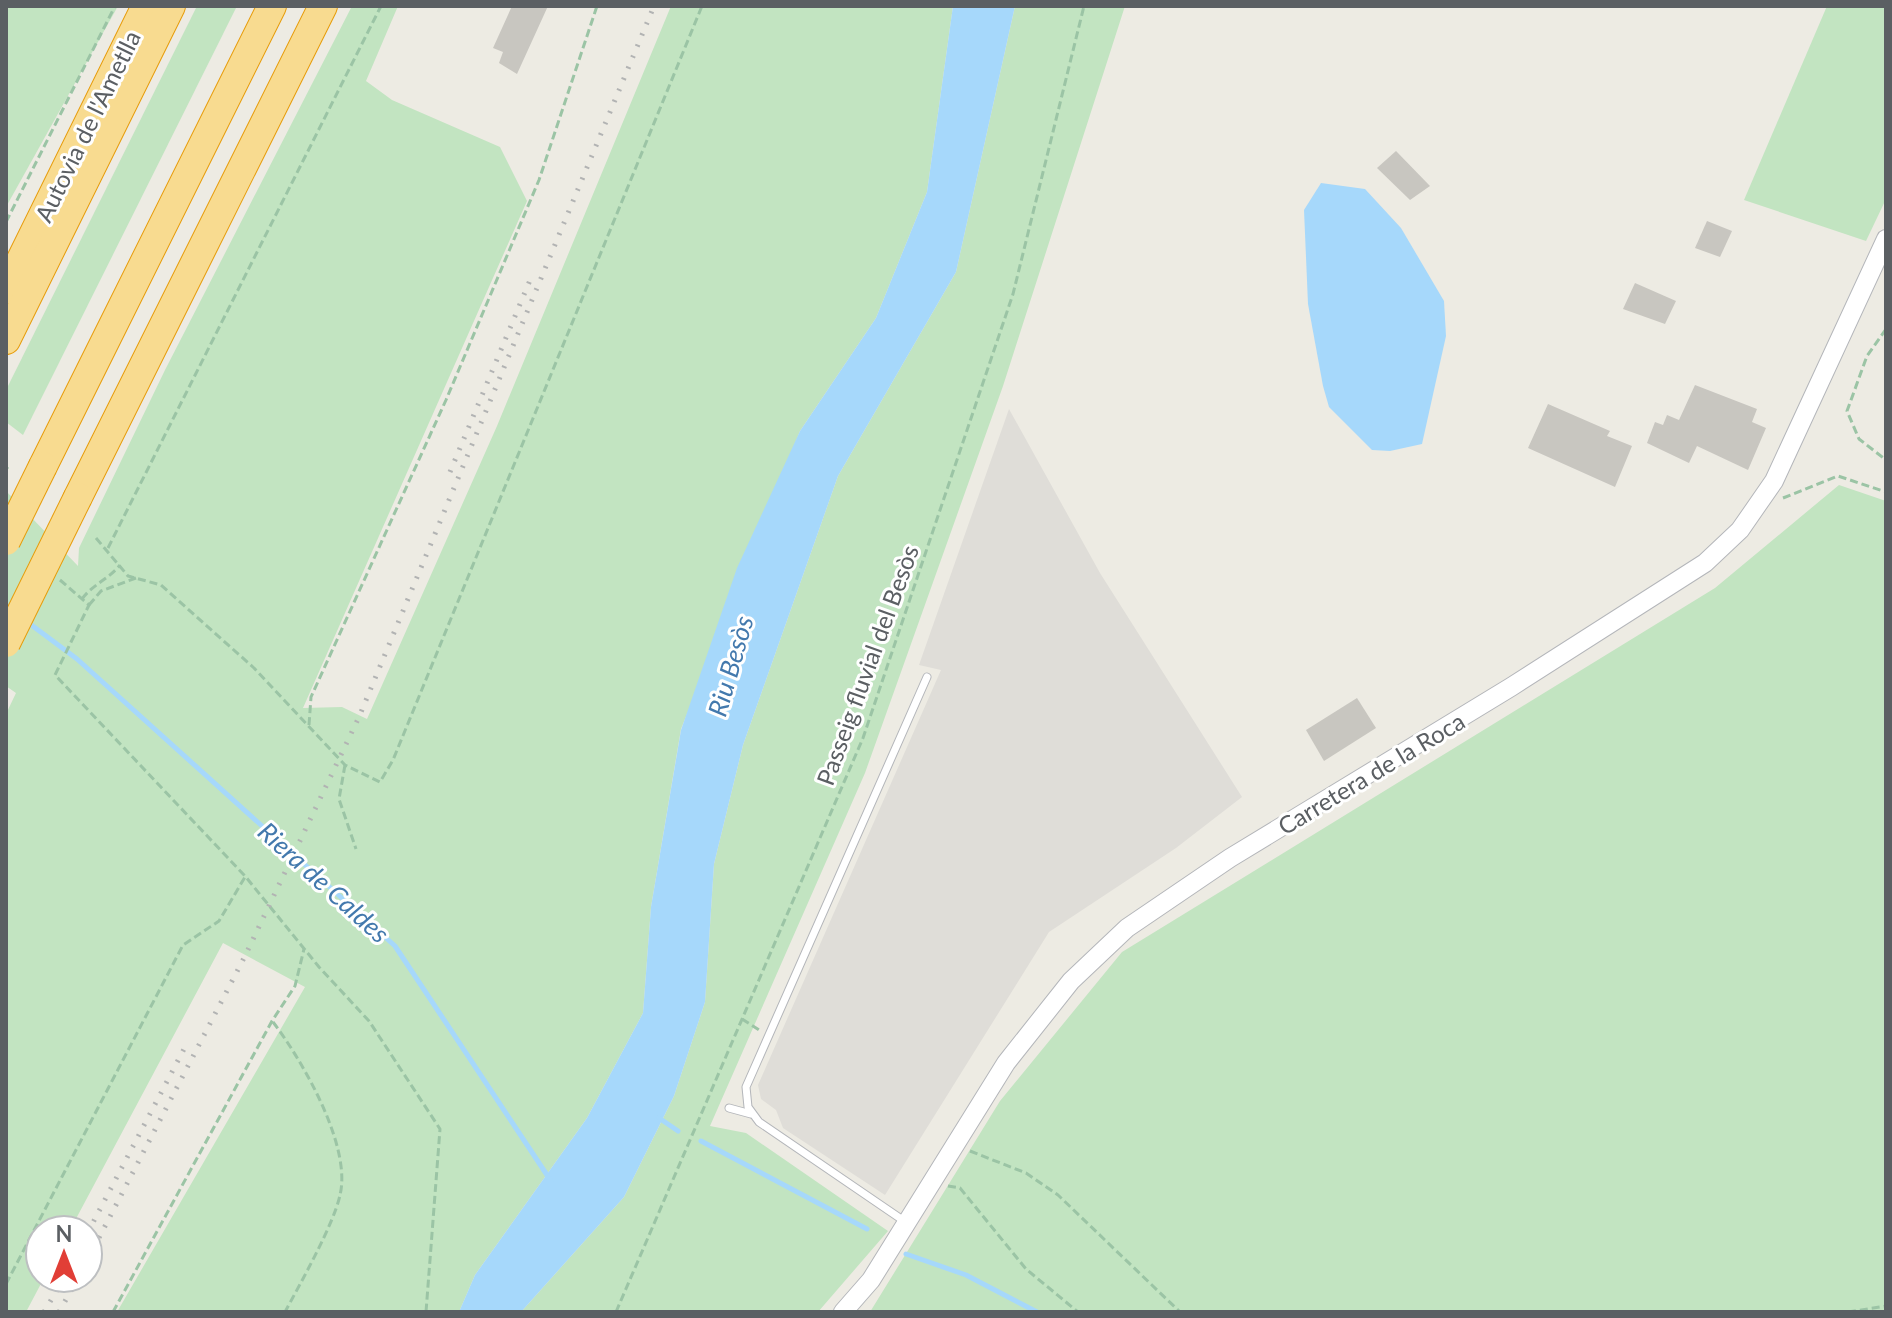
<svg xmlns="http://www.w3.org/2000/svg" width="1892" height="1318" font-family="Lato,sans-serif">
	<rect width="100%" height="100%" fill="#edebe3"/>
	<path fill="#dfddd8" d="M1009 409 1100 573 1242 797 1176 848 1049 932 885 1195 783 1128 776 1110 761 1099 758 1085 941 670 919 665Z"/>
	<g fill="#c2e4c1">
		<path d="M6 6H118L6 207Z"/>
		<path d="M197 6H237L23 435 6 422V390Z"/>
		<path d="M352 6H398L366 81 392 100 500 147 527 201 303 708 342 707 367 719 497 426 671 6H953L927 192 876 318 800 431 681 729 651 907 643 1013 587 1118 475 1275 459 1312H117L305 987 223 943 70 1230H40V1278H44L26 1312H6V714L16 693 6 686V491L78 566 79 548 165 370Z"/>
		<path d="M1015 6H1125L1003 386 865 773 710 1126 746 1133 888 1231 818 1312H521L624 1197 674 1096 705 1002 714 864 743 745 838 476 956 272Z"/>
		<path d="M1827 6H1886V199L1866 241 1744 200Z"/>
		<path d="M1839 485 1886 501V1312H870L1000 1101 1122 952 1715 588Z"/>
	</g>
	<g fill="#a6d8fb">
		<path d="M953 6H1015L956 272 838 476 743 745 714 864 705 1002 674 1096 624 1197 521 1312H459L475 1275 587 1118 643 1013 651 907 681 730 737 568 800 431 876 318 927 192Z"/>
		<path d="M1321 183 1365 189 1401 228 1444 301 1446 336 1422 444 1390 451 1372 450 1329 407 1323 386 1308 304 1304 210Z"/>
	</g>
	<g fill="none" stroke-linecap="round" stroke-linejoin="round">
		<g stroke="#a6d8fb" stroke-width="5">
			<path d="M26 621 77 659 395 946 551 1181"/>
			<path d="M659 1118 678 1131"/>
			<path d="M701 1141 867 1229"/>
			<path d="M906 1254 966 1275 1037 1312"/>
		</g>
	</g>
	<g fill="#c8c6c0">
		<path d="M512 6H548L517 74 499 63 503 52 493 48Z"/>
		<path d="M1396 151 1430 186 1410 200 1377 168Z"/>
		<path d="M1707 221 1732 231 1720 257 1695 248Z"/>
		<path d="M1635 283 1676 301 1665 324 1623 309Z"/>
		<path d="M1695 385 1757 409 1752 422 1766 428 1748 470 1697 446 1689 463 1647 443 1655 422 1663 425 1667 415 1679 420Z"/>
		<path d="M1548 404 1610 431 1607 436 1632 446 1615 487 1528 448Z"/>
		<path d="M1357 698 1376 728 1324 761 1306 730Z"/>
	</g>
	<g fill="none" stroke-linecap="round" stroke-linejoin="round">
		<g stroke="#b4b6ba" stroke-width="9">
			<g id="service">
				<path d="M729 1108 751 1114"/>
				<path d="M907 1223 759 1122 748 1107 746 1087 927 677"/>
			</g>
		</g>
		<g stroke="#b4b6ba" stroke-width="20">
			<path id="tertiary" d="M843 1312 871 1280 1006 1063 1071 981 1127 928 1230 858 1511 687 1705 563 1740 530 1774 481 1886 239"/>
		</g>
		<g stroke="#e79c0a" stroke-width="30">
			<g id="motorway">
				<path d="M6 290 146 6"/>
				<path d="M6 340 171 6"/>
				<path d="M43 466 272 6"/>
				<path d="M78 497 323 6"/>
			</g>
		</g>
		<g stroke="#9bc4a5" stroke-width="3" stroke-dasharray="8 4" stroke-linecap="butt">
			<path d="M6 222 115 6"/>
			<path d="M1886 329 1867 356 1847 411 1859 439 1886 460"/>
			<path d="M6 467 8 469"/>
			<path d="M1783 498 1838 476 1886 492"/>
			<path d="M96 538 128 576 161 585 254 668 345 765 380 782 393 760 702 6"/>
			<path d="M108 548 381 6"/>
			<path d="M60 580 89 605 55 675 245 876 319 967 369 1021 440 1129 426 1312"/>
			<path d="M82 599C93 584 109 579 120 565"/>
			<path d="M89 605 101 591 136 578"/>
			<path d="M309 725 311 697 446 400 539 180 597 6"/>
			<path d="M345 765 339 799 356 849"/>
			<path d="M742 1019 759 1030"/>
			<path d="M273 1022C302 1060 352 1146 340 1195 334 1224 300 1284 285 1312"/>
			<path d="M970 1151 1026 1173 1058 1195 1180 1312"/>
			<path d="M948 1186 960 1188 1026 1269 1078 1312"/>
			<path d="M6 1284 183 945 219 921 245 877"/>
			<path d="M113 1312 272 1021 295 986 304 949"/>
			<path d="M616 1312 863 738 1013 294 1084 6"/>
			<path d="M1848 1312 1886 1306"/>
		</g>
		<use href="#service" stroke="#fff" stroke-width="7"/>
		<use href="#tertiary" stroke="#fff" stroke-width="18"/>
		<use href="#motorway" stroke="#f8db90" stroke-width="28"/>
		<g stroke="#b2b3b3" stroke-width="5" stroke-dasharray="2 10" stroke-linecap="butt">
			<path d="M450 472 533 273"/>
			<path d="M88 1232 184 1049"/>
			<path d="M88 1259 245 956 359 717 654 6"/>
			<path d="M44 1312 64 1278"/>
			<path d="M59 1312 78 1278"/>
		</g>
		<g stroke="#e79c0a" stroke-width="30" stroke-linecap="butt">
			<g id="motorway-bridge">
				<path d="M6 541 43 466"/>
				<path d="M6 643 78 497"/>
			</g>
		</g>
		<use href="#motorway-bridge" stroke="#f8db90" stroke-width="28"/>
	</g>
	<g text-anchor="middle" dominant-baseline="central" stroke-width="6" stroke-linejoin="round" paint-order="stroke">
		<g font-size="24" fill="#5b5f63" stroke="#fff">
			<text transform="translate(87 126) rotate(-64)">Autovia de l'Ametlla</text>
			<text transform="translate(867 665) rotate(-70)">Passeig fluvial del Besòs</text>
			<text transform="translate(1371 773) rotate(-31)">Carretera de la Roca</text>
		</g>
		<g font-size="26" font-style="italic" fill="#4379ad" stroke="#fff">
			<text transform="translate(730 666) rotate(-74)">Riu Besòs</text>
			<text transform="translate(324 882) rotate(42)">Riera de Caldes</text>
		</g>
	</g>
	<rect width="1892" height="1318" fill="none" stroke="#5b5f63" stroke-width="16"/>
	<g transform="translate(64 1254)"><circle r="38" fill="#ffffff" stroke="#bdbfc1" stroke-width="2"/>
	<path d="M0-6L14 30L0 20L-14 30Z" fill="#e13e36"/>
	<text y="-12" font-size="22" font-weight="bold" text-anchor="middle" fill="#5b5f63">N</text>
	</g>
</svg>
